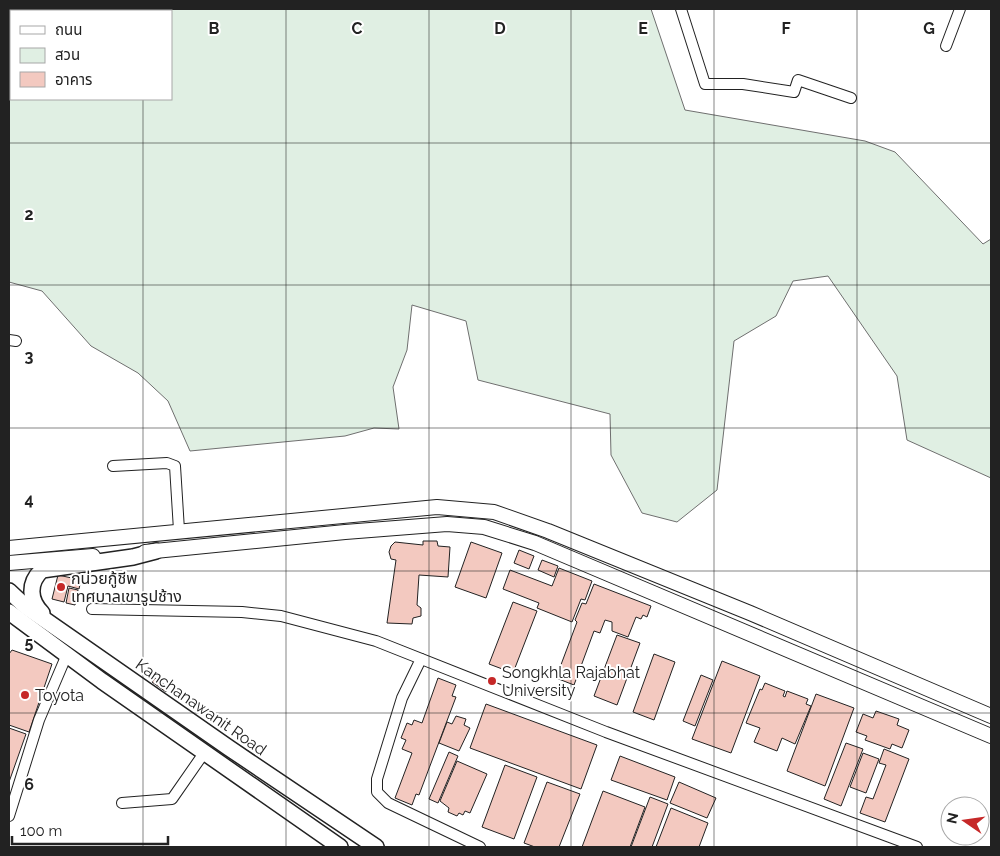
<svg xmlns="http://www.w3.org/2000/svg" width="1000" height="856" font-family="Raleway,'Noto Sans Thai',sans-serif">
	<rect width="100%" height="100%" fill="#fff"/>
	<path fill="#e0efe3" stroke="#6f6f6f" d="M48 9H651L685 110 865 141 895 152 983 244 991 239V478L907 440 897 376 828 276 793 281 776 316 734 341 717 490 677 522 642 513 611 455 610 414 478 380 466 321 412 305 407 350 393 387 399 429 374 428 345 436 190 451 168 401 138 373 91 346 42 291 9 282V14H11V99H171V11H46Z"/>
	<g fill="#f3c9c0" stroke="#222">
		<path d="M423 541H437L438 546 450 547 448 577 419 575 417 605 421 608V616L413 618 412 624 387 623 396 560 391 559 389 552 391 546 395 542 423 545Z"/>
		<path d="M471 542 502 553 486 598 455 587Z"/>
		<path d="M519 550 534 556 529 569 514 563Z"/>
		<path d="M542 560 558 566 554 577 538 570Z"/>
		<path d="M559 568 592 581 585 600 581 599 572 622 537 608 539 603 503 589 510 570 552 586Z"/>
		<path d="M58 575 81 580 79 589 68 586 64 602 52 599Z"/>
		<path d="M594 584 651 606 647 617 643 615 641 619 636 617 628 637 612 631V622L605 620 600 633 594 631 574 685 556 678 577 622 575 620 582 603 586 604Z"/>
		<path d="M69 588 78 590 75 605 66 603Z"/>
		<path d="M513 602 537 611 513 673 489 664Z"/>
		<path d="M617 635 640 643 617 705 594 696Z"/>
		<path d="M12 650 52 664 29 732 9 725V654Z"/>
		<path d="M654 654 675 662 654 720 633 712Z"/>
		<path d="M722 661 760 676 731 753 692 739Z"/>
		<path d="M701 675 713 680 695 726 683 721Z"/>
		<path d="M155 678 169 688 166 692 152 682Z"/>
		<path d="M438 678 456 685 452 696 456 697 419 795 416 794 412 805 395 798 412 753 402 749 406 740 401 738 407 723 412 725 414 720 422 723Z"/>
		<path d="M765 683 785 691 783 696 785 697 787 691 808 699 806 704 811 706 795 744 782 738 777 751 754 742 760 728 746 723 760 689 762 690Z"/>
		<path d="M816 694 854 708 825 786 787 771Z"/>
		<path d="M486 704 597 745 581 789 470 748Z"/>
		<path d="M876 711 899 719 897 725 909 730 902 748 892 744 890 749 865 740 867 736 856 732 863 714 873 718Z"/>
		<path d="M456 716 466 719 464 725 470 728 459 751 439 743 447 722 452 724Z"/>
		<path d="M9 728 26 734 9 782Z"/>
		<path d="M846 743 863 749 841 806 824 799Z"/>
		<path d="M884 749 909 759 885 822 860 813 866 797 873 799 886 765 879 763Z"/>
		<path d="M449 752 458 756 438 803 429 799Z"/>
		<path d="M863 753 879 759 866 793 850 787Z"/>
		<path d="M620 756 675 777 667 800 611 780Z"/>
		<path d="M457 761 487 774 470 813 465 811 463 815 459 813 457 816 448 812 449 808 440 801Z"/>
		<path d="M505 765 537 777 514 839 482 827Z"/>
		<path d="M547 782 580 794 559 847H535L524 843Z"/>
		<path d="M679 782 716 798 707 818 670 803Z"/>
		<path d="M603 791 645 807 630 847H582Z"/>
		<path d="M650 797 668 804 652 847H631Z"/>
		<path d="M671 808 708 823 699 847H656Z"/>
	</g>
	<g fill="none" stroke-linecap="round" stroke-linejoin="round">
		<g stroke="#222" stroke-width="12">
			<g id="minor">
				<path d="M681 9 705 84H743L794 92 798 80 851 98"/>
				<path d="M946 46 960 9"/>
				<path d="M9 340 16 341"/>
				<path d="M113 466 167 463 175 466 179 530"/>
				<path d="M92 609 242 612 281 616 376 641 606 732 917 847"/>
				<path d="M421 659 402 698 377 779V792L388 803 480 847"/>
				<path d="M122 803 172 799 204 753"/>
				<path d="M9 816 39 720 65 659"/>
			</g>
		</g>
		<g stroke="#222" stroke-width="16">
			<g id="secondary">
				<path d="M9 548 437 507 494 512 548 531 750 613 991 716"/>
				<path d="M145 552 345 532 447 524 484 527 535 543 991 736"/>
				<path d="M9 563 93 556"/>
			</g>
		</g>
		<g stroke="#222" stroke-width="18">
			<g id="primary">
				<path d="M9 591 25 606 229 748 376 847"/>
				<path d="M9 612 102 681 340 847"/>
				<path d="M42 613C29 600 28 583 42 570L133 557 156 551"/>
			</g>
		</g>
		<use href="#minor" stroke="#fff" stroke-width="10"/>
		<use href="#secondary" stroke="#fff" stroke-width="14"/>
		<use href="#primary" stroke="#fff" stroke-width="15"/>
	</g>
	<path fill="none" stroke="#222" stroke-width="1" stroke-opacity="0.55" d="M143 9V11M286 9V847M429 9V847M571 9V847M714 9V847M857 9V847M143 99V847M9 143H991M9 285H991M9 428H991M9 571H991M9 713H991"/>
	<g fill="#c62828" stroke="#fff" stroke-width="2">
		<circle cx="61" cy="587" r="5"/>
		<circle cx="492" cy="681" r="5"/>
		<circle cx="25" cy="695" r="5"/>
	</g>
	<g text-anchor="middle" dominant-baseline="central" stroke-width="4" stroke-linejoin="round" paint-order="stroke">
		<g font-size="16" fill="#222" stroke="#fff" text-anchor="start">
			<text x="71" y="578">กน่วยกู้ชีพ<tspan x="71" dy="18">เทศบาลเขารูปช้าง</tspan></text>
			<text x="502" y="672">Songkhla Rajabhat<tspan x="502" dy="18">University</tspan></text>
			<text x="35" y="695">Toyota</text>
		</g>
		<g font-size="16" fill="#222" stroke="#fff">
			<text transform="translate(201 707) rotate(35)">Kanchanawanit Road</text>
		</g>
	</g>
	<g font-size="16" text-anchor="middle" font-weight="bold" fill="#222" stroke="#fff" stroke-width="4" stroke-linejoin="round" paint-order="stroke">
		<text x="214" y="34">B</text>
		<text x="357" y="34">C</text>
		<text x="500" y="34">D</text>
		<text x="643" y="34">E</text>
		<text x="786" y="34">F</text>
		<text x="929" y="34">G</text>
		<text x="29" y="220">2</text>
		<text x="29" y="362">3</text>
		<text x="29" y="505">4</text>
		<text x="29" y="648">5</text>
		<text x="29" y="790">6</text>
	</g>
	<rect width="1000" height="856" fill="none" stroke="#222222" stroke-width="20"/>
	<rect x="10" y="10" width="162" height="90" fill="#ffffff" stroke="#a7a7a7"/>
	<rect x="20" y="26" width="25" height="8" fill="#ffffff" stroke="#a7a7a7"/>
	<text x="55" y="35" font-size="15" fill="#222222">ถนน</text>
	<rect x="20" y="48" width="25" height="15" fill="#e0efe3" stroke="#a7a7a7"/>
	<text x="55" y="60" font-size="15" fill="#222222">สวน</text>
	<rect x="20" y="72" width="25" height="15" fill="#f3c9c0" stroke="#a7a7a7"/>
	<text x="55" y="85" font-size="15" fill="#222222">อาคาร</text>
	<g transform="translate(965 821) rotate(283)"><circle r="24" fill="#ffffff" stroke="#a7a7a7"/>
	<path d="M0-4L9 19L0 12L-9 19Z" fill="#c62828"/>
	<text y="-8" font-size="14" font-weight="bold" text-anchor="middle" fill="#222222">N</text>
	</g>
	<path d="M12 836v8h156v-8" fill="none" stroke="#222222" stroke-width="2.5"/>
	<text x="20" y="836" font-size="15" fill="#222222" stroke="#ffffff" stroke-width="4" paint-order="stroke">100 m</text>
</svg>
